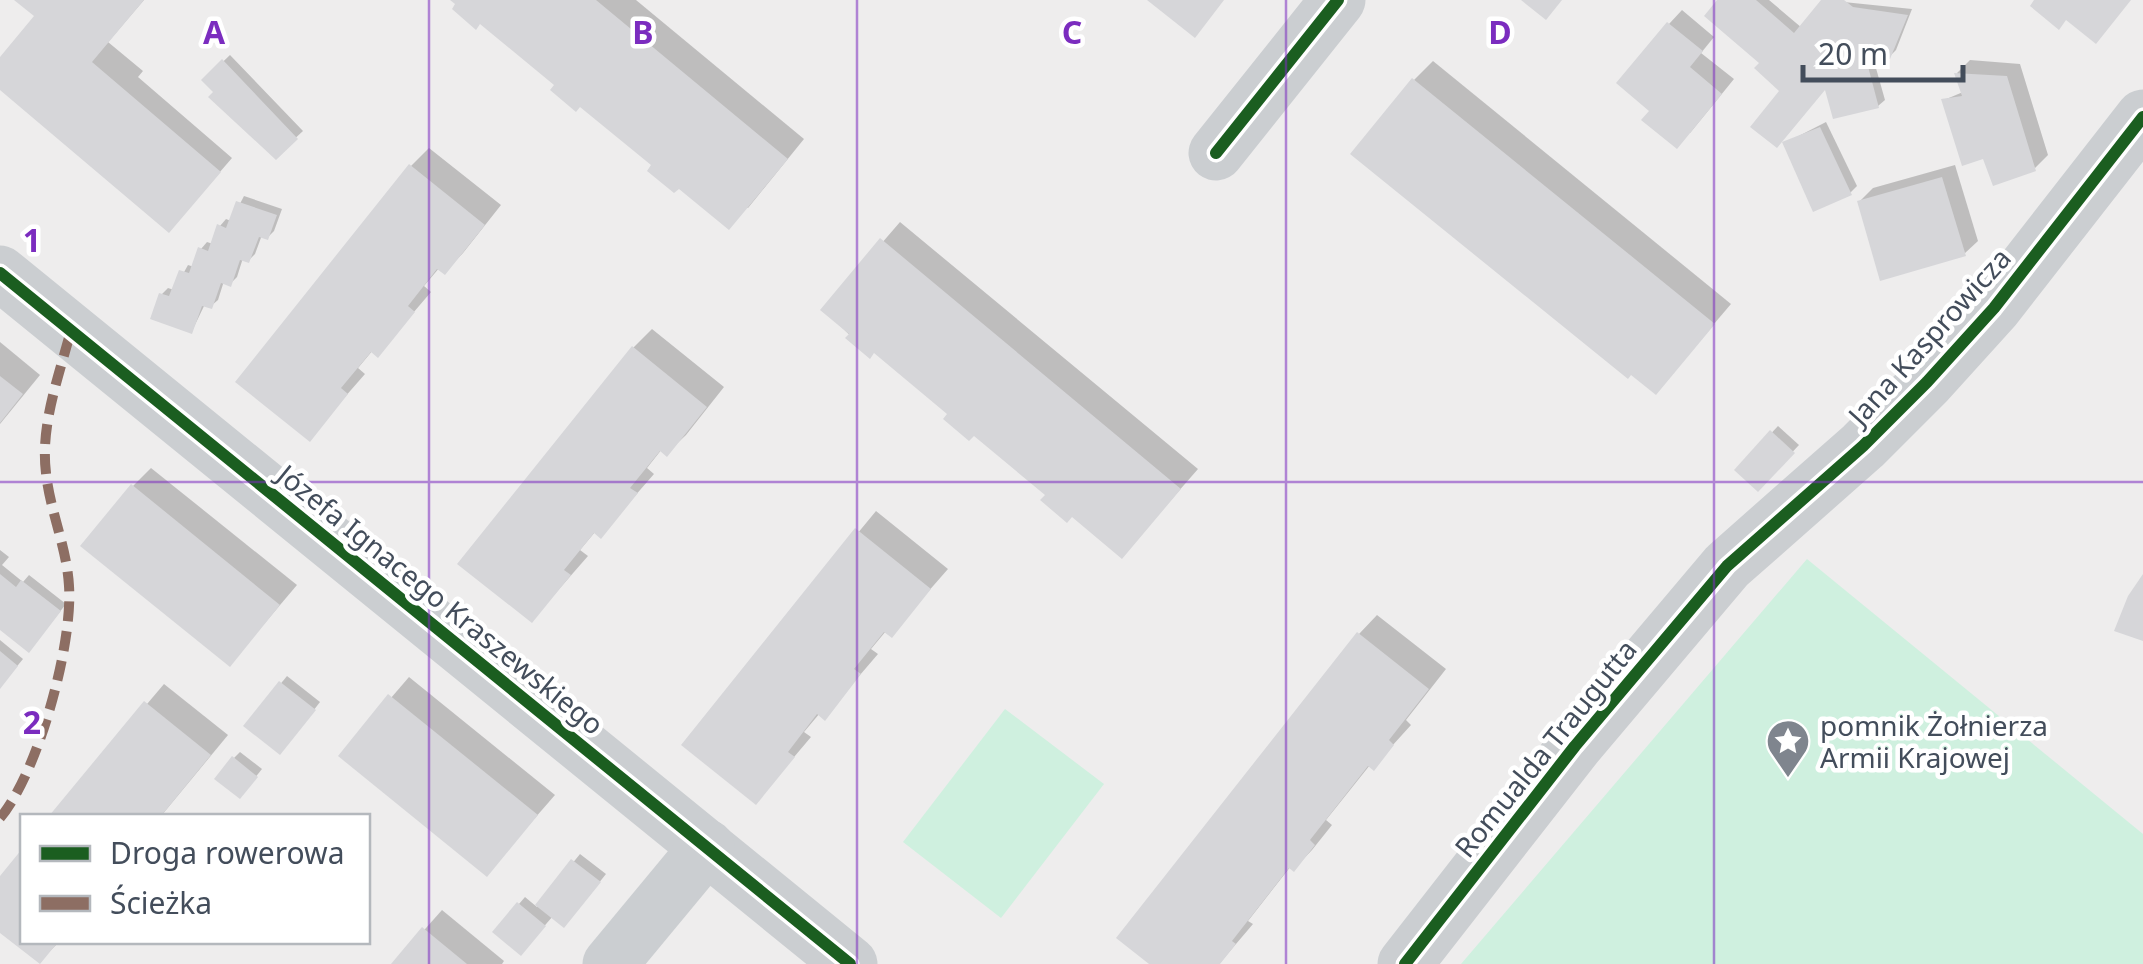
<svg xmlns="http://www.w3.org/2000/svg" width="2143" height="964" font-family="'Noto Sans',sans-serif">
	<rect width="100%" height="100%" fill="#eeeded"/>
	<g fill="#cff0df">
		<path d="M1807 559 2143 834V964H1461Z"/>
		<path d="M1005 709 1104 784 1001 918 903 842Z"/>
	</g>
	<g fill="#0003">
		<path d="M20 0H144L108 42 143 71 138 77 232 158 182 216 0 87V60L38 16Z"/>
		<path d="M454 0H636L804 139 748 208 655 165Z"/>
		<path d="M1721 0H1769L1802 28 1824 0 1912 9 1896 50 1889 57 1872 54 1885 100 1878 106 1827 86 1782 91Z"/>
		<path d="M1682 10 1714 37 1701 53 1734 79 1690 133 1653 111 1669 24Z"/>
		<path d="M230 55 303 131 276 156 212 97 216 92 204 80Z"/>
		<path d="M1970 60 2020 64 2048 155 2035 168 1985 154 1944 100 1963 92 1957 73Z"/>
		<path d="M1433 61 1731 304 1656 392 1414 80Z"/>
		<path d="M1826 122 1857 186 1850 193 1785 143Z"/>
		<path d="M429 148 501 205 463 253 445 272 440 267 424 286 431 292 378 354 373 350 358 368 365 374 309 438 411 166Z"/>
		<path d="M1955 165 1978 241 1964 254 1859 202 1873 188Z"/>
		<path d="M244 196 282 209 274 231 268 237 262 235 255 254 249 260 243 258 237 277 230 284 224 281 218 300 211 306 205 304 192 331 162 294 168 288 174 290 188 265 194 267 201 249 207 242 213 244 220 226 226 219 231 221Z"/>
		<path d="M900 222 1198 469 1122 556 874 350 870 355 824 310Z"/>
		<path d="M652 329 724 387 686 435 667 453 662 449 647 468 654 474 600 536 595 532 580 550 588 556 532 620 633 348Z"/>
		<path d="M0 342 40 375 0 424Z"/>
		<path d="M1778 426 1799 445 1758 489 1737 470Z"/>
		<path d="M151 468 297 585 230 664 133 486Z"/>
		<path d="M876 511 948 569 891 634 886 631 871 649 878 654 824 717 820 713 804 732 811 737 756 802 684 744Z"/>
		<path d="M0 550 9 557 2 565 23 582 29 575 66 604 35 643 0 627Z"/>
		<path d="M1377 615 1446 669 1406 720 1411 725 1373 767 1370 765 1326 820 1332 825 1312 850 1294 869 1291 866 1248 921 1253 924 1219 964H1153L1359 634Z"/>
		<path d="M0 640 23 659 0 687Z"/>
		<path d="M287 676 320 702 286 746 246 726Z"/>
		<path d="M409 677 555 795 487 873 341 756Z"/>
		<path d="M164 684 228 735 161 816H52Z"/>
		<path d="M240 752 262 769 246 789 234 758Z"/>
		<path d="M22 853V942H59L39 962 0 930V880Z"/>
		<path d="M580 854 606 874 570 919 553 916 527 946 495 932 525 897 537 907Z"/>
		<path d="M442 910 504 961 502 964H394Z"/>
	</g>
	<g fill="#d6d6d9">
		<path d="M14 0H144L92 62 221 172 169 233 0 90V57L34 16Z"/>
		<path d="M450 0H596L788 159 729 230 679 189 674 193 647 171 651 165 580 107 576 112 550 90 554 85 480 24 476 30 452 9 455 4Z"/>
		<path d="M1147 0H1224L1195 38Z"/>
		<path d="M1521 0H1562L1546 20Z"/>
		<path d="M1717 0H1756L1794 33 1821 0H1844L1853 7 1908 15 1890 59 1865 55 1879 108 1833 119 1825 90 1777 148 1750 127 1779 91 1754 68 1759 63 1704 16Z"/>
		<path d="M2034 0H2131L2096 44 2066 20 2059 30 2030 6Z"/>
		<path d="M1667 22 1703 51 1690 67 1722 94 1677 149 1641 120 1649 111 1616 83Z"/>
		<path d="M222 59 298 139 276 160 208 97 213 92 201 80Z"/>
		<path d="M1954 73 2007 76 2036 171 1993 186 1983 159 1962 166 1941 99 1962 96Z"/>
		<path d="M1412 78 1715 324 1656 395 1631 375 1628 379 1350 154Z"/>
		<path d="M1820 127 1852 195 1813 212 1782 142Z"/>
		<path d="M409 164 485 225 445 275 437 269 408 306 415 312 378 358 371 352 341 388 348 394 310 442 235 382Z"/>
		<path d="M1942 177 1966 256 1880 281 1857 201Z"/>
		<path d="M236 201 277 215 268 240 259 237 249 263 240 260 231 287 221 283 212 309 202 306 192 334 150 319 159 293 169 296 179 270 189 273 198 247 208 251 217 224 226 228Z"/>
		<path d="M880 238 1181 489 1122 559 1072 517 1067 523 1040 500 1045 495 974 436 969 441 943 419 947 414 874 353 870 359 845 338 849 334 820 310Z"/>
		<path d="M632 346 707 407 667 457 660 451 630 488 638 493 601 539 594 533 564 570 571 575 532 623 457 564Z"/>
		<path d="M0 376 23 394 0 423Z"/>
		<path d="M1770 430 1795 453 1758 492 1734 470Z"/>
		<path d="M131 484 280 605 230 667 80 546Z"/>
		<path d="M855 528 931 589 892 638 884 632 854 669 861 674 825 721 817 714 788 752 795 757 756 805 681 745Z"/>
		<path d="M0 574 16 587 21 580 61 611 29 653 0 630Z"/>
		<path d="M2143 574V641L2114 631 2128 596Z"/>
		<path d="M1357 632 1429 689 1389 740 1394 745 1374 771 1368 766 1310 840 1315 845 1294 872 1289 868 1232 941 1236 944 1220 964H1149L1116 938Z"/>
		<path d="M0 651 18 666 0 689Z"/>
		<path d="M279 681 316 710 280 755 243 726Z"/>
		<path d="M388 694 538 815 487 877 338 756Z"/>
		<path d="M144 701 211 755 161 816H49Z"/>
		<path d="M232 756 258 777 240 799 214 779Z"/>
		<path d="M22 849V942H58L40 964 0 933V876Z"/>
		<path d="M571 859 601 882 564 928 535 905Z"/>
		<path d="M517 902 546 926 521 956 492 932Z"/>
		<path d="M422 927 467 964H391Z"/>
	</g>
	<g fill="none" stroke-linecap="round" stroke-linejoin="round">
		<g stroke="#cbced1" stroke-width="55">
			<path d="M1216 153 1338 0"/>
			<path d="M0 273 850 964"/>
			<path d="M610 964 707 847"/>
			<path d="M1405 964 1575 746 1727 566 1863 446 1927 382 1994 308 2143 117"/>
		</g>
		<path stroke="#8d6e63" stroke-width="10" stroke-dasharray="20 10" stroke-linecap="butt" d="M0 818C38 773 73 645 69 586 67 548 50 511 46 473 40 425 59 376 71 330"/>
		<g stroke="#fff" stroke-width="19">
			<g id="cycleway">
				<path d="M1216 153 1338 0"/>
				<path d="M0 273 850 964"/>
				<path d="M1405 964 1575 746 1727 566 1863 446 1927 382 1994 308 2143 117"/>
			</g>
		</g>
		<use href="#cycleway" stroke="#1b5e20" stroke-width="12"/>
	</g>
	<path fill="none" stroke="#7b2cbf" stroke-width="2.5" stroke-opacity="0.55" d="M429 0V964M857 0V964M1286 0V964M1714 0V964M0 482H2143"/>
	<defs>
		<g id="sight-pin" transform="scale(2.25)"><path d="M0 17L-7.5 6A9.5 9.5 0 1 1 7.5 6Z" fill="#7f858e" stroke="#fff"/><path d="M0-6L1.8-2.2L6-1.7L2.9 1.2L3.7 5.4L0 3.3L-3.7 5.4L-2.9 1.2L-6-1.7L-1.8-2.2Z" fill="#fff"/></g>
	</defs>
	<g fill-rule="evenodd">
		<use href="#sight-pin" x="1788" y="741"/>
	</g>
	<g text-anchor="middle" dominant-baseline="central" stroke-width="9" stroke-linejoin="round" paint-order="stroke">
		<g font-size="28" fill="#434d5b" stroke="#fff">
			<text transform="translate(1929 336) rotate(-48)">Jana Kasprowicza</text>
			<text transform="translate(441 599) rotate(39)">Józefa Ignacego Kraszewskiego</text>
			<text transform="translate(1545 748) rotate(-51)">Romualda Traugutta</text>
		</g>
		<g font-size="28" fill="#434d5b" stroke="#fff" text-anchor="start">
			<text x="1820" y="725">pomnik Żołnierza<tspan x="1820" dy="32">Armii Krajowej</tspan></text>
		</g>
	</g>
	<g font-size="32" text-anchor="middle" font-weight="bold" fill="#7b2cbf" stroke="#fff" stroke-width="9" stroke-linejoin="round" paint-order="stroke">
		<text x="214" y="44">A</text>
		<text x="643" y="44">B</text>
		<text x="1072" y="44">C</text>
		<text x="1500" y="44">D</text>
		<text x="32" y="252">1</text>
		<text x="32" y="734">2</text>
	</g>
	<rect x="20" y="814" width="350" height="130" fill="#ffffff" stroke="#b4b8bd" stroke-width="2.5"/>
	<rect x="40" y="846" width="50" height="15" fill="#1b5e20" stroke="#b4b8bd" stroke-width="2.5"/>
	<text x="110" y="864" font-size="30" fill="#434d5b">Droga rowerowa</text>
	<rect x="40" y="896" width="50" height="15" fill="#8d6e63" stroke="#b4b8bd" stroke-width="2.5"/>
	<text x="110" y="914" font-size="30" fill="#434d5b">Ścieżka</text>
	<path d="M1803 65v15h160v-15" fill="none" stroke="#434d5b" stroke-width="5"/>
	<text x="1818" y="65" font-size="30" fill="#434d5b" stroke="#ffffff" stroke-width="8" paint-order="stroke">20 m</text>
</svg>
